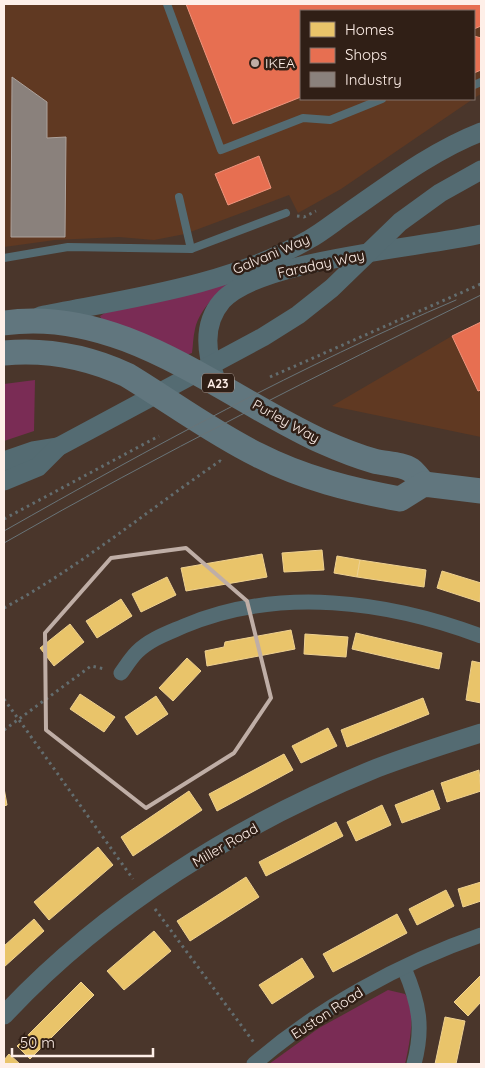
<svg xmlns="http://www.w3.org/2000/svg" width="485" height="1068" font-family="Quicksand,sans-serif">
	<rect width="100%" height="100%" fill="#4a362b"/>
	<g fill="#603922">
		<path d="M4 4H481V94L474 98V11H301V99H473L341 189 298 213 289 195 185 234 154 240 119 237 55 240 4 247Z"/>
		<path d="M481 322V437L332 406 452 336Z"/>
	</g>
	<g fill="#7a2c55">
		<path d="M235 281C218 292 200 308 195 329 193 337 193 346 192 353L186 355 102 320 100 316 105 313Z"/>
		<path d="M35 380 34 431 4 441V384Z"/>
		<path d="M388 990 405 994C417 1009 409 1047 405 1064H269L319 1028Z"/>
	</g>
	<g fill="#e9c46a" stroke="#efd190">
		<path d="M322 550 324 570 284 572 282 553Z"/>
		<path d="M262 554 267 577 186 591 181 568Z"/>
		<path d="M337 556 360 560 357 577 334 573Z"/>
		<path d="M360 560 426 570 424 587 357 577Z"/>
		<path d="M442 571 481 583 480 602 437 588Z"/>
		<path d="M167 577 176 595 141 612 132 594Z"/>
		<path d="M121 599 132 616 97 638 86 621Z"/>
		<path d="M70 624 84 642 54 666 40 648Z"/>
		<path d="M291 630 295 649 207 666 205 651 224 647 225 642Z"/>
		<path d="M356 633 442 653 439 669 352 649Z"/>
		<path d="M305 634 348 637 346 657 304 654Z"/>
		<path d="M187 658 201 671 173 701 159 688Z"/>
		<path d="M472 661 481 663V703L466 700Z"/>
		<path d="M80 694 115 717 104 732 70 709Z"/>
		<path d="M156 696 168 714 137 735 125 717Z"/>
		<path d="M423 698 429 714 347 747 341 730Z"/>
		<path d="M328 728 337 746 301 763 292 746Z"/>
		<path d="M284 754 293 770 217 811 209 794Z"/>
		<path d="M479 770 481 791 447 802 441 783Z"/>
		<path d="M4 788 7 805 4 806Z"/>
		<path d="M433 790 440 809 402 823 395 805Z"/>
		<path d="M189 791 202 810 133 856 121 837Z"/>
		<path d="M382 805 391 825 356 841 347 822Z"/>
		<path d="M336 822 343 836 266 876 259 862Z"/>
		<path d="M98 847 113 865 49 920 34 902Z"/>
		<path d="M246 877 259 897 190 941 177 921Z"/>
		<path d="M481 882V901L463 907 458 889Z"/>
		<path d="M446 890 454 906 417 925 409 909Z"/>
		<path d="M397 914 407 933 333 972 323 954Z"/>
		<path d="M34 919 44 931 4 967V946Z"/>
		<path d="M154 931 171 951 124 990 107 971Z"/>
		<path d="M302 958 314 977 272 1004 259 985Z"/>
		<path d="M481 975V1002L468 1016 454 1002Z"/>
		<path d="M81 982 94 995 30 1059 17 1046Z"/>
		<path d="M445 1017 465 1021 456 1064H435Z"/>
		<path d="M9 1054 20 1064H4V1060Z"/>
	</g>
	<g fill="#e76f51" stroke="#ee957e">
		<path d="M186 4H481V26L474 29V11H301V97L233 124Z"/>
		<path d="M474 36 481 38V70L474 73Z"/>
		<path d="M259 156 271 188 228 205 215 174Z"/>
		<path d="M481 322V390L478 391 452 336Z"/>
	</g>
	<path fill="#8a817c" stroke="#ada29c" d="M12 77 47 102V138L66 137 65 237H11Z"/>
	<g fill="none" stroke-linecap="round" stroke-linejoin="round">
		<g stroke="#636d6f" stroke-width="3" stroke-dasharray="2.5 4" stroke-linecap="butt">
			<path d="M297 216 304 217 316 211"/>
			<path d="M270 377 481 284"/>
			<path d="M4 519 159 436"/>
			<path d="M4 608C80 567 148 510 220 461L223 463"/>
			<path d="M4 699 133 879"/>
			<path d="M4 730 91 666 105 669"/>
			<path d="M155 909 255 1044"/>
		</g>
		<g stroke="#546b72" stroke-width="8">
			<path d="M167 4 221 150 303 118 330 120 382 99"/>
			<path d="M474 85 481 82"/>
			<path d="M179 197 191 249"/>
			<path d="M4 258 68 247 191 249 286 213"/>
		</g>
		<g stroke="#546b72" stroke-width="15">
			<path d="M121 673C126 666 131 658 137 652 150 639 168 633 184 626 279 586 387 601 481 636"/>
			<path d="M404 968C419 1003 424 1027 414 1064"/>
			<path d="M254 1064C319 1008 400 963 481 935"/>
		</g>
		<g stroke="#546b72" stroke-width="19">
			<path d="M40 316C130 298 227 286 308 240 321 233 333 223 346 214 388 185 432 151 481 132"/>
			<path d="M215 377C206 352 203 323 222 301 260 259 421 248 481 234"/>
			<path d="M4 461 33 451 58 447"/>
			<path d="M4 481 38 467 58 447 263 337 298 315 332 288 400 222 440 193 481 170"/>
			<path d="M4 1015C106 906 239 824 377 768 411 755 446 744 481 733"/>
		</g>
		<g stroke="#61767e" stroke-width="25">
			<path d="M4 323C122 306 221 395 321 441 339 449 356 456 374 461 385 464 402 464 411 470 416 474 420 480 424 484"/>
			<path d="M4 353C47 349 88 357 127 375 170 401 213 433 258 455 303 478 351 490 400 499L424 484 481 491"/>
		</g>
		<g stroke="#697478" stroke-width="1">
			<path d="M4 531C150 448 301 366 456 300"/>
			<path d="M4 543C159 454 320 374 481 295"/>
		</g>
	</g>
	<path fill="none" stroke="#bfaea6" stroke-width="4" stroke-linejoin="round" d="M186 548 247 601 271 698 234 753 146 808 46 730 45 633 111 558Z"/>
	<circle fill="#bfaea6" stroke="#301f16" stroke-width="2" cx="255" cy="63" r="5"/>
	<g text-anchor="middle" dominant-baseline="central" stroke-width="5" stroke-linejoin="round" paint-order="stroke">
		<rect fill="#301f16" stroke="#c0b1a9" stroke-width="1" x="202" y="373.5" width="32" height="19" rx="4"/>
		<g font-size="12" font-weight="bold" fill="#feefe8">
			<text x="218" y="383">A23</text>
		</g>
		<g font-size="14" fill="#feefe8" stroke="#301f16" text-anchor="start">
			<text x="265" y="63">IKEA</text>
		</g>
		<g font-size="14" fill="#feefe8" stroke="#301f16">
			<text transform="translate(271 254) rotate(-23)">Galvani Way</text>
			<text transform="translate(321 264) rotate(-12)">Faraday Way</text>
			<text transform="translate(286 421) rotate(29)">Purley Way</text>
			<text transform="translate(225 845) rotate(-30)">Miller Road</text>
			<text transform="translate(327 1013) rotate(-33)">Euston Road</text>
		</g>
	</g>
	<rect width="485" height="1068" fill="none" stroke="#feefe8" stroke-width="10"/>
	<rect x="300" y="10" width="175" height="90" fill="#301f16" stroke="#82726a"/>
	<rect x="310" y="22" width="25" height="15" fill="#e9c46a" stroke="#82726a"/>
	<text x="345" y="35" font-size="15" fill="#feefe8">Homes</text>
	<rect x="310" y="48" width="25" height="15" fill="#e76f51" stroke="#82726a"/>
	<text x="345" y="60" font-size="15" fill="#feefe8">Shops</text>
	<rect x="310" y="72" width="25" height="15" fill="#8a817c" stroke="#82726a"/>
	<text x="345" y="85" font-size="15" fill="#feefe8">Industry</text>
	<path d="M12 1048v8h141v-8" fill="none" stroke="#feefe8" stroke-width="2.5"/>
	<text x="20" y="1048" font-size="15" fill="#feefe8" stroke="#301f16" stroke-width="4" paint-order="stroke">50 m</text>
</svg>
